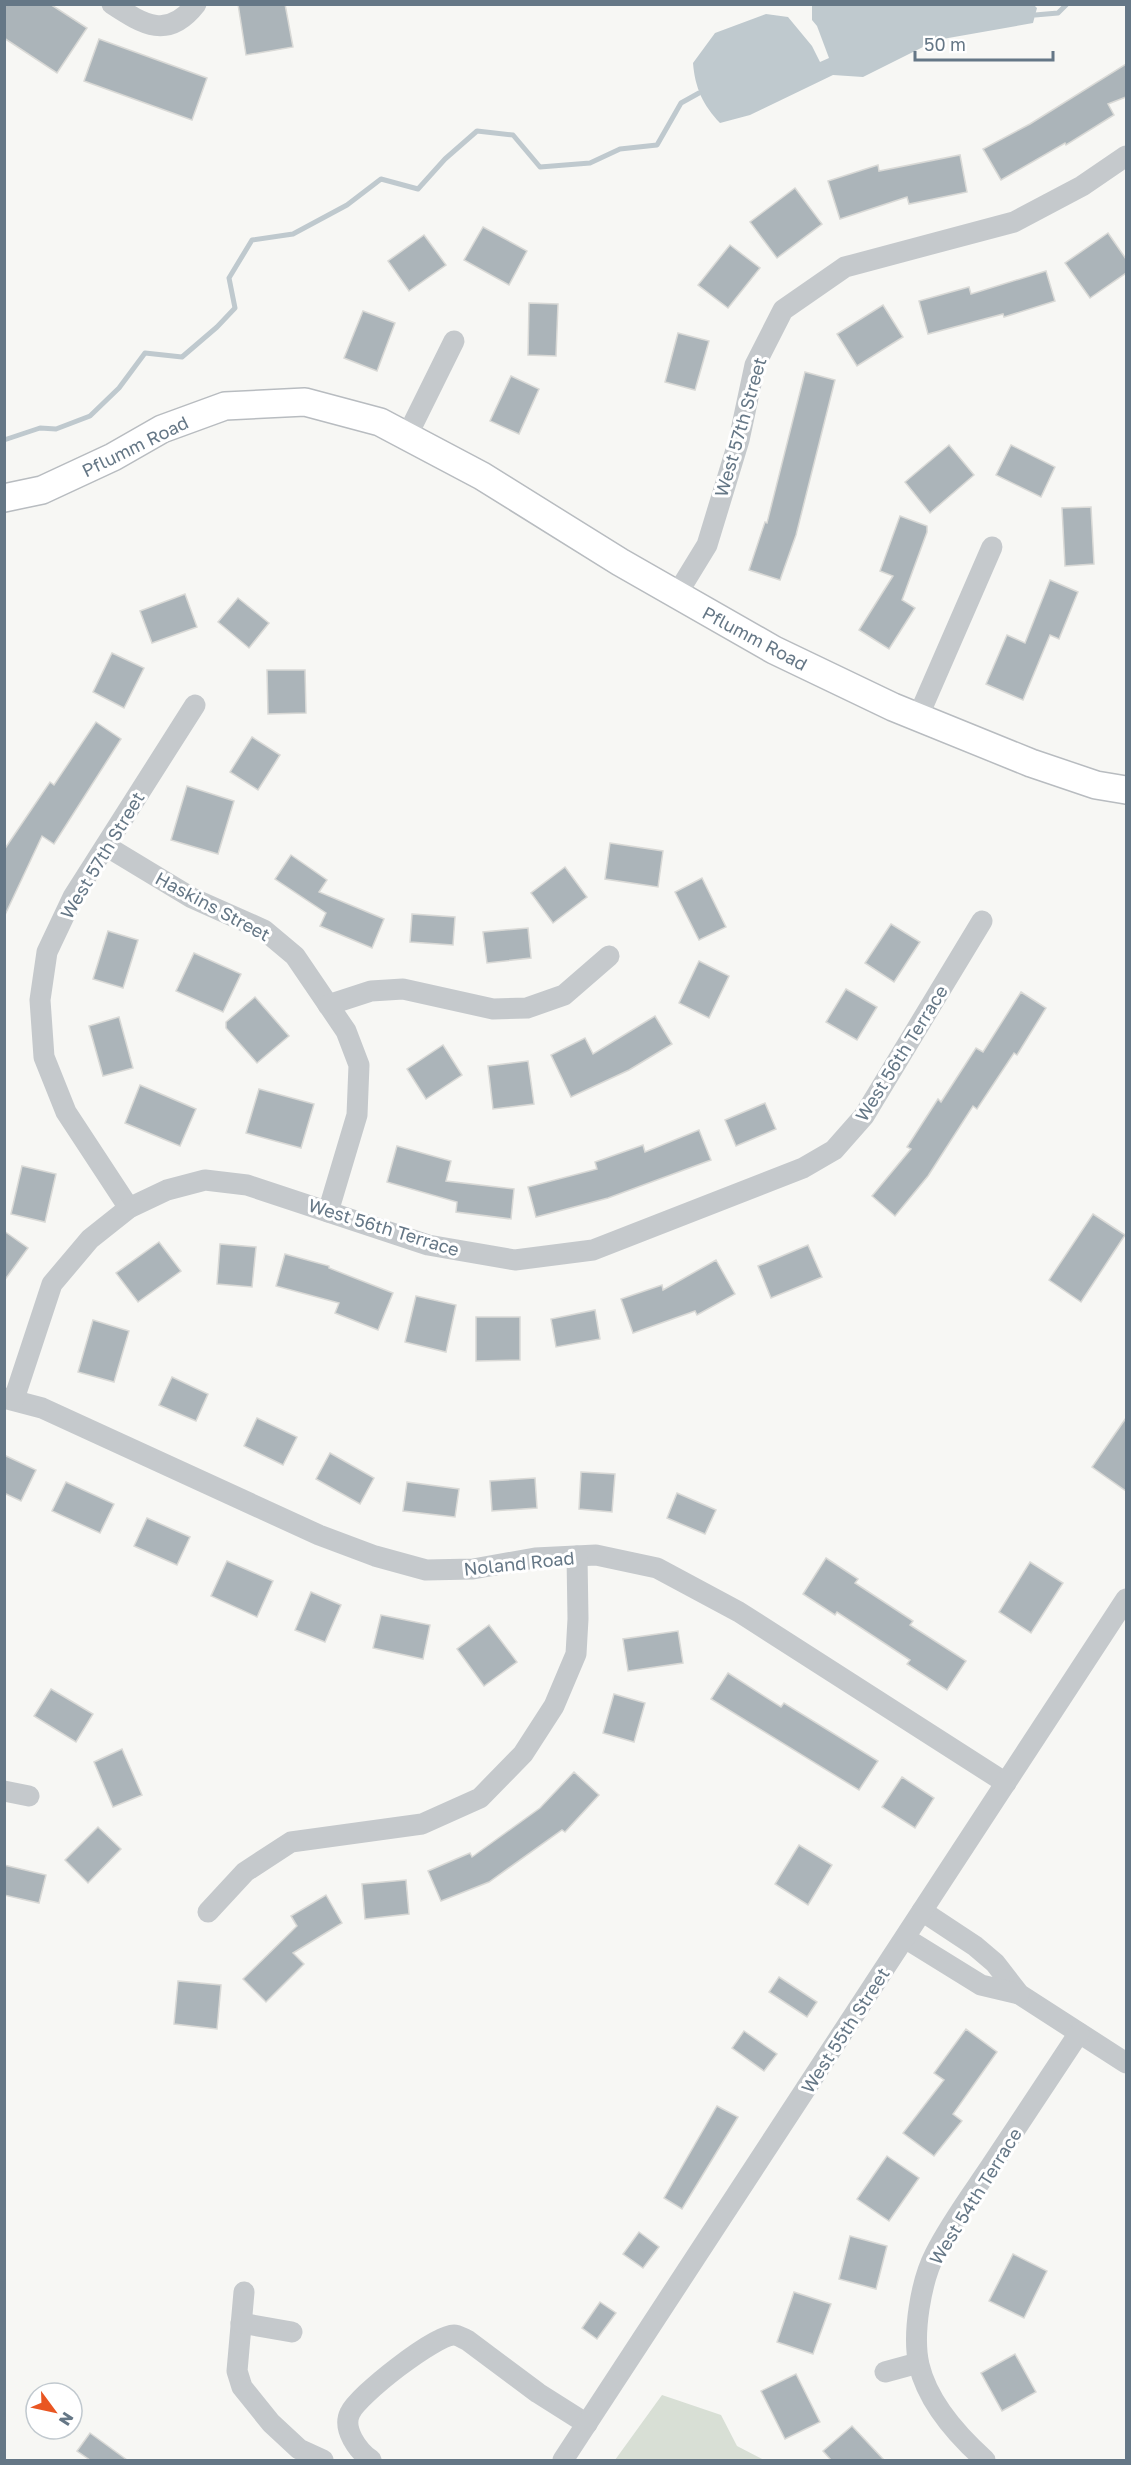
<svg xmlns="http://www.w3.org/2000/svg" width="1131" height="2465" font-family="'Golos Text',sans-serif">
	<rect width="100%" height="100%" fill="#f7f7f4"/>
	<path fill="#d8dfd5" d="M662 2395 721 2415 737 2446 764 2460H615Z"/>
	<path fill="#bfc9ce" d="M1034 5 1037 8 1033 23 937 40 863 77 833 75 750 115 720 123C703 105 695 88 693 63L715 33 766 14 788 17 812 46 820 62 829 58 817 26 812 20V5Z"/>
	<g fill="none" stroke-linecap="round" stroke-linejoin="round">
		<g stroke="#bfc9ce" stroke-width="5">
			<path d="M1035 15 1058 13 1067 4"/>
			<path d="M4 440 40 428 56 429 90 416 119 388 145 353 182 357 217 327 235 308 229 278 252 240 293 234 347 205 381 179 418 189 445 159 477 131 513 135 540 167 590 163 620 149 657 145 681 103 699 93"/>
		</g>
	</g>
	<g fill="#abb4b9" stroke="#d9d9d6" stroke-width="1.5">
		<path d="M4 4H50L87 28 57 73 4 38Z"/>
		<path d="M238 4H285L293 47 246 55Z"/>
		<path d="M99 39 207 78 192 120 84 81Z"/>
		<path d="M1126 64V97L1108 104 1114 115 1066 145 1065 143 1001 180 983 149 1030 124Z"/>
		<path d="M960 155 967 192 909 204 907 197 840 219 828 181 878 165 879 171Z"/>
		<path d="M795 188 822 224 777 258 750 222Z"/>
		<path d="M483 227 527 251 509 285 464 260Z"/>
		<path d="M1108 233 1126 259V273L1090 298 1065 263Z"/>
		<path d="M424 235 446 265 409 291 388 261Z"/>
		<path d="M730 245 760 268 728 308 698 285Z"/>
		<path d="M1046 271 1055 301 1004 317 1003 314 928 334 919 301 969 287 971 294Z"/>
		<path d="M529 303 558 304 556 356 528 355Z"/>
		<path d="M883 305 903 337 857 366 837 334Z"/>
		<path d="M363 311 395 323 377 371 344 358Z"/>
		<path d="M678 333 709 341 695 390 665 382Z"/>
		<path d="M805 372 835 380 796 535 780 580 749 570 765 522 767 523Z"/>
		<path d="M511 376 539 389 519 434 490 421Z"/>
		<path d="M949 445 974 475 930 513 905 482Z"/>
		<path d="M1011 445 1055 467 1041 497 996 475Z"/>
		<path d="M1091 507 1094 564 1065 566 1062 508Z"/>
		<path d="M900 516 927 526V532L902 600 915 608 889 649 859 630 893 576 880 571Z"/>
		<path d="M1050 580 1078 592 1059 639 1050 635 1023 700 986 684 1007 635 1025 643Z"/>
		<path d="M185 594 197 627 152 643 140 611Z"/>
		<path d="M238 598 269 623 249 648 218 622Z"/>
		<path d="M112 653 144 668 124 708 93 692Z"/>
		<path d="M267 670H305L306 713 268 714Z"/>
		<path d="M96 722 121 739 54 844 42 836 4 917V850L50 782 54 785Z"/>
		<path d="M252 737 280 755 258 790 230 772Z"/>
		<path d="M187 786 234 801 218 854 171 840Z"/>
		<path d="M610 843 663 851 658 887 605 879Z"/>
		<path d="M291 855 327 880 319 892 384 919 372 948 320 926 326 913 275 879Z"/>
		<path d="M565 867 587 897 553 923 531 893Z"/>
		<path d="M702 878 726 927 699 940 675 892Z"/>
		<path d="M412 914 455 917 453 945 410 942Z"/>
		<path d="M891 924 920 942 894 982 865 963Z"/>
		<path d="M528 928 531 958 487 963 483 932Z"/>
		<path d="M108 931 138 940 123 988 93 979Z"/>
		<path d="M194 953 241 974 223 1012 176 991Z"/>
		<path d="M699 961 729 976 709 1018 679 1003Z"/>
		<path d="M846 989 877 1007 857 1040 826 1022Z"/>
		<path d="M1021 992 1046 1008 1017 1055 1014 1053 977 1109 973 1106 928 1176 895 1216 872 1196 911 1149 907 1147 938 1099 941 1102 976 1048 983 1052Z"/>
		<path d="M255 997 289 1036 257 1063 226 1028V1022Z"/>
		<path d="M655 1016 672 1044 629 1070 571 1097 551 1055 585 1038 593 1054Z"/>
		<path d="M119 1017 133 1068 103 1076 89 1026Z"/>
		<path d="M443 1045 462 1075 426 1099 407 1069Z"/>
		<path d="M528 1061 534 1104 493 1109 488 1066Z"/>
		<path d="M140 1085 196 1109 180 1146 125 1123Z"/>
		<path d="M259 1089 314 1104 301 1148 246 1133Z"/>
		<path d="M765 1103 776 1129 736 1146 725 1120Z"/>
		<path d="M699 1130 711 1160 608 1198 536 1217 528 1187 597 1169 595 1162 643 1145 645 1152Z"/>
		<path d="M397 1146 451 1161 446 1181 514 1189 511 1219 456 1212 457 1202 387 1182Z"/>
		<path d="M22 1166 56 1174 45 1222 11 1214Z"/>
		<path d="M1093 1214 1125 1235 1081 1302 1049 1280Z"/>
		<path d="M4 1231 28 1248 4 1281Z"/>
		<path d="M159 1242 181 1271 138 1302 116 1273Z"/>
		<path d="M220 1244 256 1247 252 1287 217 1284Z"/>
		<path d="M808 1245 822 1277 771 1298 758 1266Z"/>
		<path d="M285 1254 329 1266V1268L393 1293 378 1330 335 1313 339 1303 276 1286Z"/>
		<path d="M716 1260 735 1294 697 1315 695 1311 633 1333 621 1299 662 1285 663 1290Z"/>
		<path d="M416 1296 456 1305 446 1352 405 1342Z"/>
		<path d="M595 1310 600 1339 556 1347 551 1319Z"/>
		<path d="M476 1317H520V1360L476 1361Z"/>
		<path d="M93 1320 129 1331 114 1382 78 1372Z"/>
		<path d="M172 1377 208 1394 196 1421 159 1405Z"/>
		<path d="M257 1418 297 1437 283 1465 244 1446Z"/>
		<path d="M1126 1418V1491L1092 1467Z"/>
		<path d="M330 1453 374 1478 360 1504 316 1479Z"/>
		<path d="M4 1455 36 1470 21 1501 4 1493Z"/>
		<path d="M581 1472 615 1474 612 1512 579 1509Z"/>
		<path d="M535 1478 537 1508 492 1511 490 1481Z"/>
		<path d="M66 1482 114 1504 100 1533 52 1511Z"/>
		<path d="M407 1482 459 1489 455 1517 403 1511Z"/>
		<path d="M677 1493 716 1510 705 1534 667 1518Z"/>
		<path d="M147 1518 190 1537 177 1565 134 1546Z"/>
		<path d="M826 1558 858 1579 855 1583 913 1621 910 1625 966 1661 947 1690 907 1664 910 1660 837 1612 835 1615 803 1594Z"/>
		<path d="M227 1561 273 1581 257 1617 211 1596Z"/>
		<path d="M1030 1562 1063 1583 1031 1633 999 1612Z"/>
		<path d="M311 1592 341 1605 325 1642 295 1630Z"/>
		<path d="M381 1615 430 1625 423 1659 373 1648Z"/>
		<path d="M489 1625 517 1662 484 1686 457 1649Z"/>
		<path d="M678 1631 683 1663 628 1671 623 1639Z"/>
		<path d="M728 1673 781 1707 784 1703 878 1761 859 1790 711 1699Z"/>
		<path d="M51 1689 93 1714 76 1742 34 1716Z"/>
		<path d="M614 1694 645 1703 634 1742 603 1733Z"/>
		<path d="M122 1749 142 1795 113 1807 94 1762Z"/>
		<path d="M574 1772 599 1795 565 1832 562 1830 489 1882 441 1901 428 1871 470 1853 472 1857 540 1808Z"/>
		<path d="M902 1777 934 1798 915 1828 882 1807Z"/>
		<path d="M98 1827 121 1849 88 1883 65 1860Z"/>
		<path d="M799 1845 832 1865 808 1905 775 1884Z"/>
		<path d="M4 1865 46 1875 39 1903 4 1895Z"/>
		<path d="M406 1880 409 1914 365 1919 362 1884Z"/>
		<path d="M326 1895 342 1923 293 1953 304 1964 266 2002 243 1979 297 1926 291 1916Z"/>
		<path d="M779 1977 817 2002 807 2017 769 1992Z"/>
		<path d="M178 1981 221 1985 217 2029 174 2024Z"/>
		<path d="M966 2029 997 2052 953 2114 962 2121 934 2156 903 2133 944 2080 934 2073Z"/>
		<path d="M744 2031 777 2054 764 2071 732 2048Z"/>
		<path d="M717 2106 738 2117 682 2209 664 2198Z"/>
		<path d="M887 2156 919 2178 889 2221 857 2199Z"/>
		<path d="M639 2232 659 2247 643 2268 623 2254Z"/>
		<path d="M850 2236 887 2246 876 2289 839 2279Z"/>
		<path d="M1013 2254 1047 2271 1024 2318 989 2301Z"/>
		<path d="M794 2292 831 2304 813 2354 777 2342Z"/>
		<path d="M600 2302 616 2313 597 2339 582 2328Z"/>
		<path d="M1015 2354 1036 2392 1002 2411 981 2373Z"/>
		<path d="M796 2374 820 2422 785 2439 761 2391Z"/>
		<path d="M852 2426 884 2460H831L823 2451Z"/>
		<path d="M90 2433 127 2460H90L77 2451Z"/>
	</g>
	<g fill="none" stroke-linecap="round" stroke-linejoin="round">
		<g stroke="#b8bcc0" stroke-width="30">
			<path id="major" d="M4 498 42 490 113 457 162 429 225 406 305 402 380 422 482 476 620 562 774 650 893 707 1031 763 1096 785 1126 790"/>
		</g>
		<g stroke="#c5c9cc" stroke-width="21">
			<path d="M112 4C144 25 168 40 196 4"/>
			<path d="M407 436 454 341"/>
			<path d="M677 594 707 545 739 440 755 365 783 310 845 267 1014 222 1082 186 1126 156"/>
			<path d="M918 717 992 547"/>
			<path d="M106 846 192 898 264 930 295 956 346 1031 359 1065 357 1115 328 1212"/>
			<path d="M328 1005 371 991 403 989 493 1009 527 1008 564 995 609 956"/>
			<path d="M129 1208 66 1112 44 1057 40 1000 47 952 73 897 195 705"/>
			<path d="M4 1398 42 1408 319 1535 375 1556 426 1570 473 1569 535 1558 596 1555 657 1568 739 1612 1006 1783"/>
			<path d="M14 1399 52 1284 90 1239 129 1208 167 1190 205 1180 247 1185 428 1245 515 1260 593 1250 803 1168 834 1150 864 1116 982 921"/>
			<path d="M4 1791 29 1796"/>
			<path d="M922 1911 975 1946 995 1963 1019 1994 1126 2063"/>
			<path d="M208 1912 245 1872 291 1842 422 1824 480 1798 523 1754 554 1706 576 1654 578 1619 577 1556"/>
			<path d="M905 1938 981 1985 1019 1994"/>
			<path d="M244 2292 237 2371 242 2387 271 2423 299 2449 323 2460"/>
			<path d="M241 2323 292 2332"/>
			<path d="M885 2372 918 2363"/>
			<path d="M371 2460C358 2451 342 2429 350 2413 358 2395 435 2335 454 2335 458 2335 464 2339 467 2340L538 2393 587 2424"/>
			<path d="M563 2460 1126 1599"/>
			<path d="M985 2460C957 2435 928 2403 919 2365 912 2334 921 2281 935 2254 950 2224 970 2197 989 2169 1019 2124 1049 2078 1079 2033"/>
		</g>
		<use href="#major" stroke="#fff" stroke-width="27"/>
	</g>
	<g text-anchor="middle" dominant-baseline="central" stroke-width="6" stroke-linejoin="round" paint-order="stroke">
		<g font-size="18" fill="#657786" stroke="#fff">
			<text transform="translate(740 427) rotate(-74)">West 57th Street</text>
			<text transform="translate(135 446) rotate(-26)">Pflumm Road</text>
			<text transform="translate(755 638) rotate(28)">Pflumm Road</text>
			<text transform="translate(102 855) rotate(-59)">West 57th Street</text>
			<text transform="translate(213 906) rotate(28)">Haskins Street</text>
			<text transform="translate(901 1053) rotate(-58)">West 56th Terrace</text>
			<text transform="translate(384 1227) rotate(17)">West 56th Terrace</text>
			<text transform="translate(519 1563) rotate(-6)">Noland Road</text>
			<text transform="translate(845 2030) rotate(-57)">West 55th Street</text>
			<text transform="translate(975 2196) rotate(-58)">West 54th Terrace</text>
		</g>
	</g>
	<rect width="1131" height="2465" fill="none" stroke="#657786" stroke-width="12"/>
	<g transform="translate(54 2411) rotate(123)"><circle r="28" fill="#ffffff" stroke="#c1c9cf" stroke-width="1.5"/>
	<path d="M0-4.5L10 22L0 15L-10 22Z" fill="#e95622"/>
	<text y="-9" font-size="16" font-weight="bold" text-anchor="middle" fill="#657786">N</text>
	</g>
	<path d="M915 51v9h138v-9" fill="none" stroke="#657786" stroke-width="3"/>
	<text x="924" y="51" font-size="18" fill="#657786" stroke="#ffffff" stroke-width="4.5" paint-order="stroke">50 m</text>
</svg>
